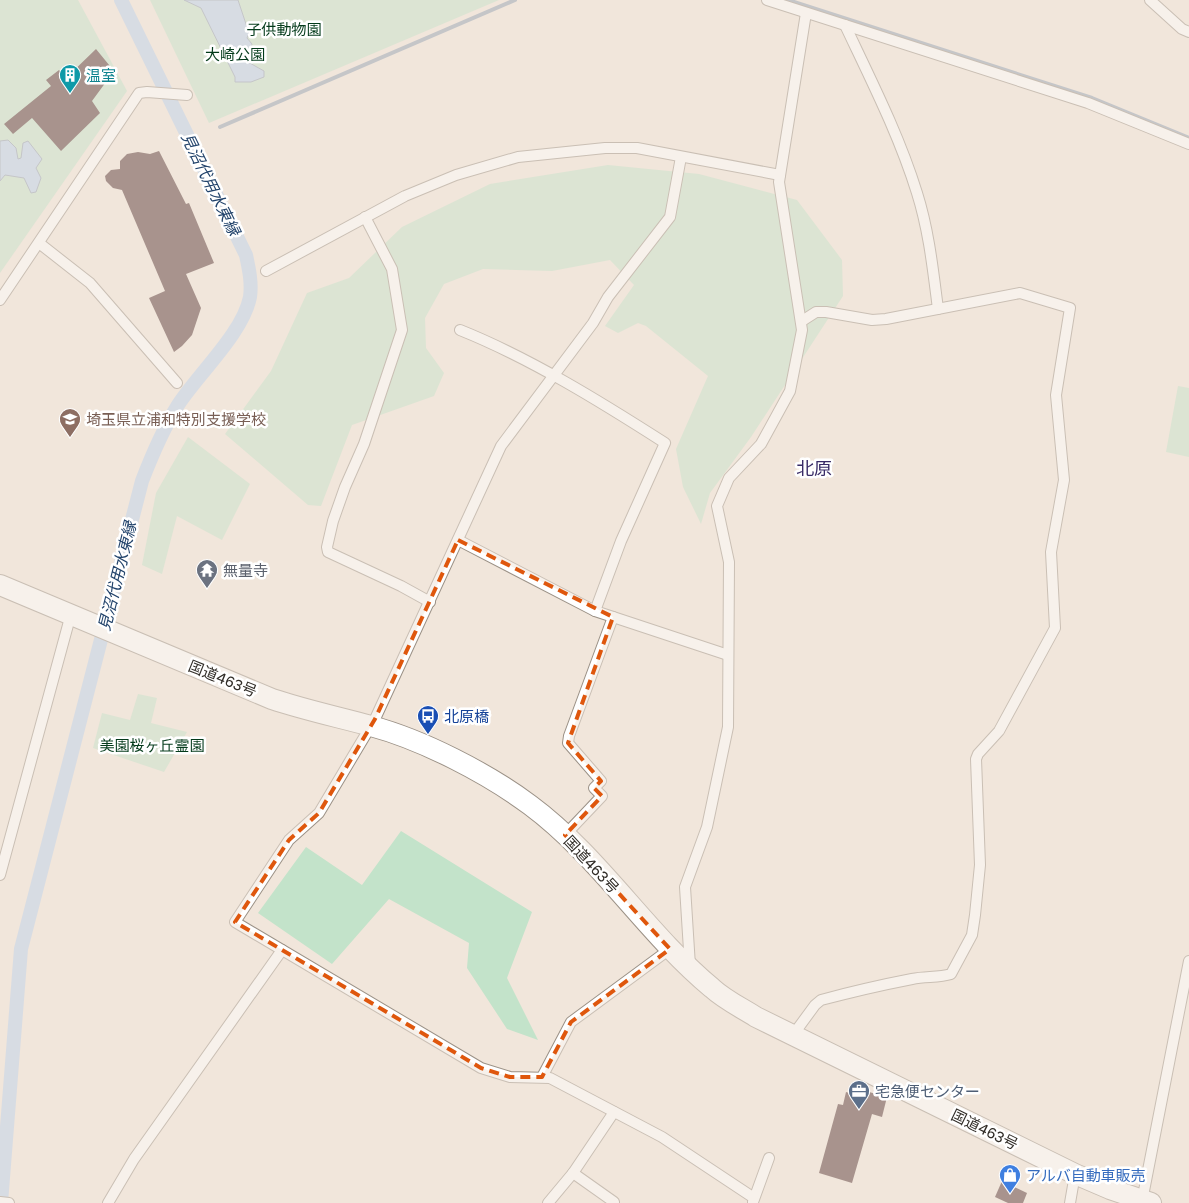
<svg xmlns="http://www.w3.org/2000/svg" width="1189" height="1203" font-family="'Golos Text','Noto Sans JP',sans-serif">
	<rect width="100%" height="100%" fill="#f1e6db"/>
	<g fill="#c3e3ca">
		<path d="M0 0H78L127 91 0 273Z"/>
		<path d="M150 0H499L209 123Z"/>
		<path d="M608 165 699 174 797 200 842 260 843 296 751 437 710 493 701 524 683 487 676 449 708 376 646 326 638 323 618 333 605 326 634 285 610 260 552 271 483 269 444 284 425 318 426 348 444 373 434 396 352 425 321 506 308 505 225 434 271 371 307 293 349 278 402 227 490 184Z"/>
		<path d="M1178 386 1189 388V457L1166 452Z"/>
		<path d="M188 437 250 484 222 540 177 516 162 574 142 565 156 493Z"/>
		<path d="M138 694 157 698 151 723 187 732 164 772 93 748 102 713 130 720Z"/>
		<path d="M401 831 532 912 507 978 538 1040 507 1029 467 968 469 943 389 899 332 964 258 913 306 847 362 885Z"/>
	</g>
	<g fill="#b9d0ed" stroke="#909fb2">
		<path d="M184 0H238L249 33 247 38 252 44 248 62 264 71V77L251 82H235V77L201 8Z"/>
		<path d="M8 140 16 148 18 159 21 158 23 143 28 141 42 159 36 168 41 178 36 192 31 193 24 178 5 175 0 181V141Z"/>
	</g>
	<g fill="none" stroke-linecap="round" stroke-linejoin="round">
		<g stroke="#909fb2" stroke-width="4">
			<path d="M788 0 1092 98 1189 138"/>
			<path d="M220 127 515 0"/>
			<path d="M189 139 196 137"/>
		</g>
		<path stroke="#b9d0ed" stroke-width="14" d="M1 1203 21 949 142 481C152 455 163 429 178 405 198 374 243 333 250 297 252 283 249 269 246 255L121 0"/>
	</g>
	<g fill="#50302f">
		<path d="M96 49 114 71 92 101 100 113 61 151 32 118 13 134 4 124 51 86 46 80 59 70 66 78Z"/>
		<path d="M159 151 186 204 189 203 214 263 186 274 201 308 192 335 182 346 174 352 149 298 165 291 122 190 113 188 106 181 105 176 111 170 120 169V161L127 154 138 152 150 154Z"/>
		<path d="M851 1087 887 1097 882 1117 872 1114 852 1183 819 1173 838 1104 843 1105 846 1092 849 1093Z"/>
		<path d="M1002 1181 1027 1193 1023 1203H1008L995 1197Z"/>
	</g>
	<g fill="none" stroke-linecap="round" stroke-linejoin="round">
		<g stroke="#9b9186" stroke-width="12">
			<g id="street">
				<path d="M767 0 1088 103 1189 144"/>
				<path d="M1150 0 1182 29 1189 32"/>
				<path d="M845 25C871 80 899 135 917 193 929 231 933 270 938 309"/>
				<path d="M681 157 670 217 608 297 593 323 501 446 375 719 319 813 289 840 235 922 481 1068 510 1077 550 1078 662 1137 754 1198"/>
				<path d="M365 217 392 269 402 330 364 444 345 487 333 521 327 547 328 552 401 586 430 602"/>
				<path d="M39 243 90 283 177 383"/>
				<path d="M266 271 405 196 456 175 518 157 605 148H637L780 175"/>
				<path d="M0 300 139 93 147 92 187 95"/>
				<path d="M460 330C530 358 601 402 665 443L621 541 595 611"/>
				<path d="M458 540 595 611 728 655"/>
				<path d="M565 835 602 796 594 788 601 781 568 743 569 736 613 617"/>
				<path d="M0 875 71 614"/>
				<path d="M690 966 685 887 707 827 728 727 729 562 717 506 729 478 761 444 790 391 802 330 779 182 806 13"/>
				<path d="M793 1035 815 1005 821 1000C851 992 881 985 912 979 926 976 938 978 951 974L972 935 975 915 980 865 976 759 978 754 999 731 1055 628 1051 552 1064 480 1056 395 1070 308 1020 293 886 319 872 320 826 312H816L802 321"/>
				<path d="M542 1077 571 1022 670 949"/>
				<path d="M573 1173 614 1202"/>
				<path d="M1142 1201 1189 961"/>
				<path d="M0 1202 9 1203"/>
				<path d="M753 1202 769 1158"/>
				<path d="M108 1203 134 1159 282 950"/>
				<path d="M548 1203 573 1173 614 1112"/>
				<path d="M1070 1203 1075 1174"/>
			</g>
		</g>
		<g stroke="#9b9186" stroke-width="22">
			<path id="highway" d="M0 585 272 699C305 710 338 717 371 726 423 740 487 773 530 805 599 856 646 933 712 988 725 1000 742 1008 756 1017L1075 1174 1110 1189 1151 1203"/>
		</g>
		<use href="#street" stroke="#fff" stroke-width="10"/>
		<use href="#highway" stroke="#fff" stroke-width="20"/>
	</g>
	<path d="M0 0H1189V1203H0ZM458 540 613 617 568 743 601 781 594 788 602 796 565 835 670 949 571 1022 542 1077H510L481 1068 235 922 289 840 319 813 375 719Z" fill="#f1e6db" fill-opacity=".55" fill-rule="evenodd"/>
	<path fill="none" stroke="#df570d" stroke-width="4" stroke-dasharray="10 6" stroke-linejoin="round" d="M458 540 613 617 568 743 601 781 594 788 602 796 565 835 670 949 571 1022 542 1077H510L481 1068 235 922 289 840 319 813 375 719Z"/>
	<defs>
		<g id="building-pin" transform="scale(1.125)"><path d="M0 17L-7.5 6A9.5 9.5 0 1 1 7.5 6Z" fill="#0f9aa8" stroke="#fff"/><path d="M-4-6H4V6H1V3H-1V6H-4ZM-2.5-4.3h1.7v1.8h-1.7ZM.8-4.3h1.7v1.8H.8ZM-2.5-1h1.7V.8h-1.7ZM.8-1h1.7V.8H.8Z" fill="#fff"/></g>
		<g id="school-pin" transform="scale(1.125)"><path d="M0 17L-7.5 6A9.5 9.5 0 1 1 7.5 6Z" fill="#8d6e63" stroke="#fff"/><path d="M0-5L7-2L0 1L-7-2ZM-4 1L0 2.5L4 1V4Q0 6-4 4Z" fill="#fff"/></g>
		<g id="temple-pin" transform="scale(1.125)"><path d="M0 17L-7.5 6A9.5 9.5 0 1 1 7.5 6Z" fill="#6b7280" stroke="#fff"/><path d="M0-6L5-2H3V0L6.5 2.5H4V6H1.5V3h-3V6H-4V2.5H-6.5L-3 0V-2H-5Z" fill="#fff"/></g>
		<g id="bus-pin" transform="scale(1.125)"><path d="M0 17L-7.5 6A9.5 9.5 0 1 1 7.5 6Z" fill="#1a4fb4" stroke="#fff"/><path d="M-5-6H5V4H4V6H2V4H-2V6H-4V4H-5ZM-3.5-4V0h7V-4ZM-3.5 1.2v1.5H-2V1.2ZM2 1.2v1.5H3.5V1.2Z" fill="#fff"/></g>
		<g id="office-pin" transform="scale(1.125)"><path d="M0 17L-7.5 6A9.5 9.5 0 1 1 7.5 6Z" fill="#5c6f8a" stroke="#fff"/><path d="M-6-3h4V-5.5h4V-3h4V5H-6ZM-1-4.5V-3h2v-1.5ZM-6 0V1H6V0Z" fill="#fff"/></g>
		<g id="shop-pin" transform="scale(1.125)"><path d="M0 17L-7.5 6A9.5 9.5 0 1 1 7.5 6Z" fill="#3f7fe0" stroke="#fff"/><path d="M-5-2.5h2.3a2.7 3.5 0 0 1 5.4 0H5L5.5 6h-11ZM-1.5-2.5h3a1.5 2.3 0 0 0-3 0Z" fill="#fff"/></g>
	</defs>
	<g fill-rule="evenodd">
		<use href="#building-pin" x="70" y="75"/>
		<use href="#school-pin" x="70" y="419"/>
		<use href="#temple-pin" x="207" y="570"/>
		<use href="#bus-pin" x="428" y="716"/>
		<use href="#office-pin" x="859" y="1091"/>
		<use href="#shop-pin" x="1010" y="1175"/>
	</g>
	<g text-anchor="middle" dominant-baseline="central" stroke-width="5" stroke-linejoin="round" paint-order="stroke">
		<g font-size="15" fill="#033a1a" stroke="#fff">
			<text x="284" y="29">子供動物園</text>
			<text x="235" y="54">大崎公園</text>
			<text x="152" y="745">美園桜ヶ丘霊園</text>
		</g>
		<g font-size="15" fill="#0d838f" stroke="#fff" text-anchor="start">
			<text x="86" y="75">温室</text>
		</g>
		<g font-size="15" fill="#785e54" stroke="#fff" text-anchor="start">
			<text x="86" y="419">埼玉県立浦和特別支援学校</text>
		</g>
		<g font-size="15" fill="#5b616d" stroke="#fff" text-anchor="start">
			<text x="223" y="570">無量寺</text>
		</g>
		<g font-size="15" fill="#312d28" stroke="#fff">
			<text transform="translate(223 678) rotate(22)">国道463号</text>
			<text transform="translate(592 864) rotate(47)">国道463号</text>
			<text transform="translate(985 1129) rotate(26)">国道463号</text>
		</g>
		<g font-size="15" fill="#164399" stroke="#fff" text-anchor="start">
			<text x="444" y="716">北原橋</text>
		</g>
		<g font-size="15" fill="#4e5e75" stroke="#fff" text-anchor="start">
			<text x="875" y="1091">宅急便センター</text>
		</g>
		<g font-size="15" fill="#366cbe" stroke="#fff" text-anchor="start">
			<text x="1026" y="1175">アルバ自動車販売</text>
		</g>
		<g font-size="16" font-style="italic" fill="#22436b" stroke="#fff">
			<text transform="translate(211 184) rotate(64)">見沼代用水東縁</text>
			<text transform="translate(117 576) rotate(-76)">見沼代用水東縁</text>
		</g>
		<g font-size="18" fill="#392c67" stroke="#fff">
			<text x="814" y="468">北原</text>
		</g>
	</g>
</svg>
